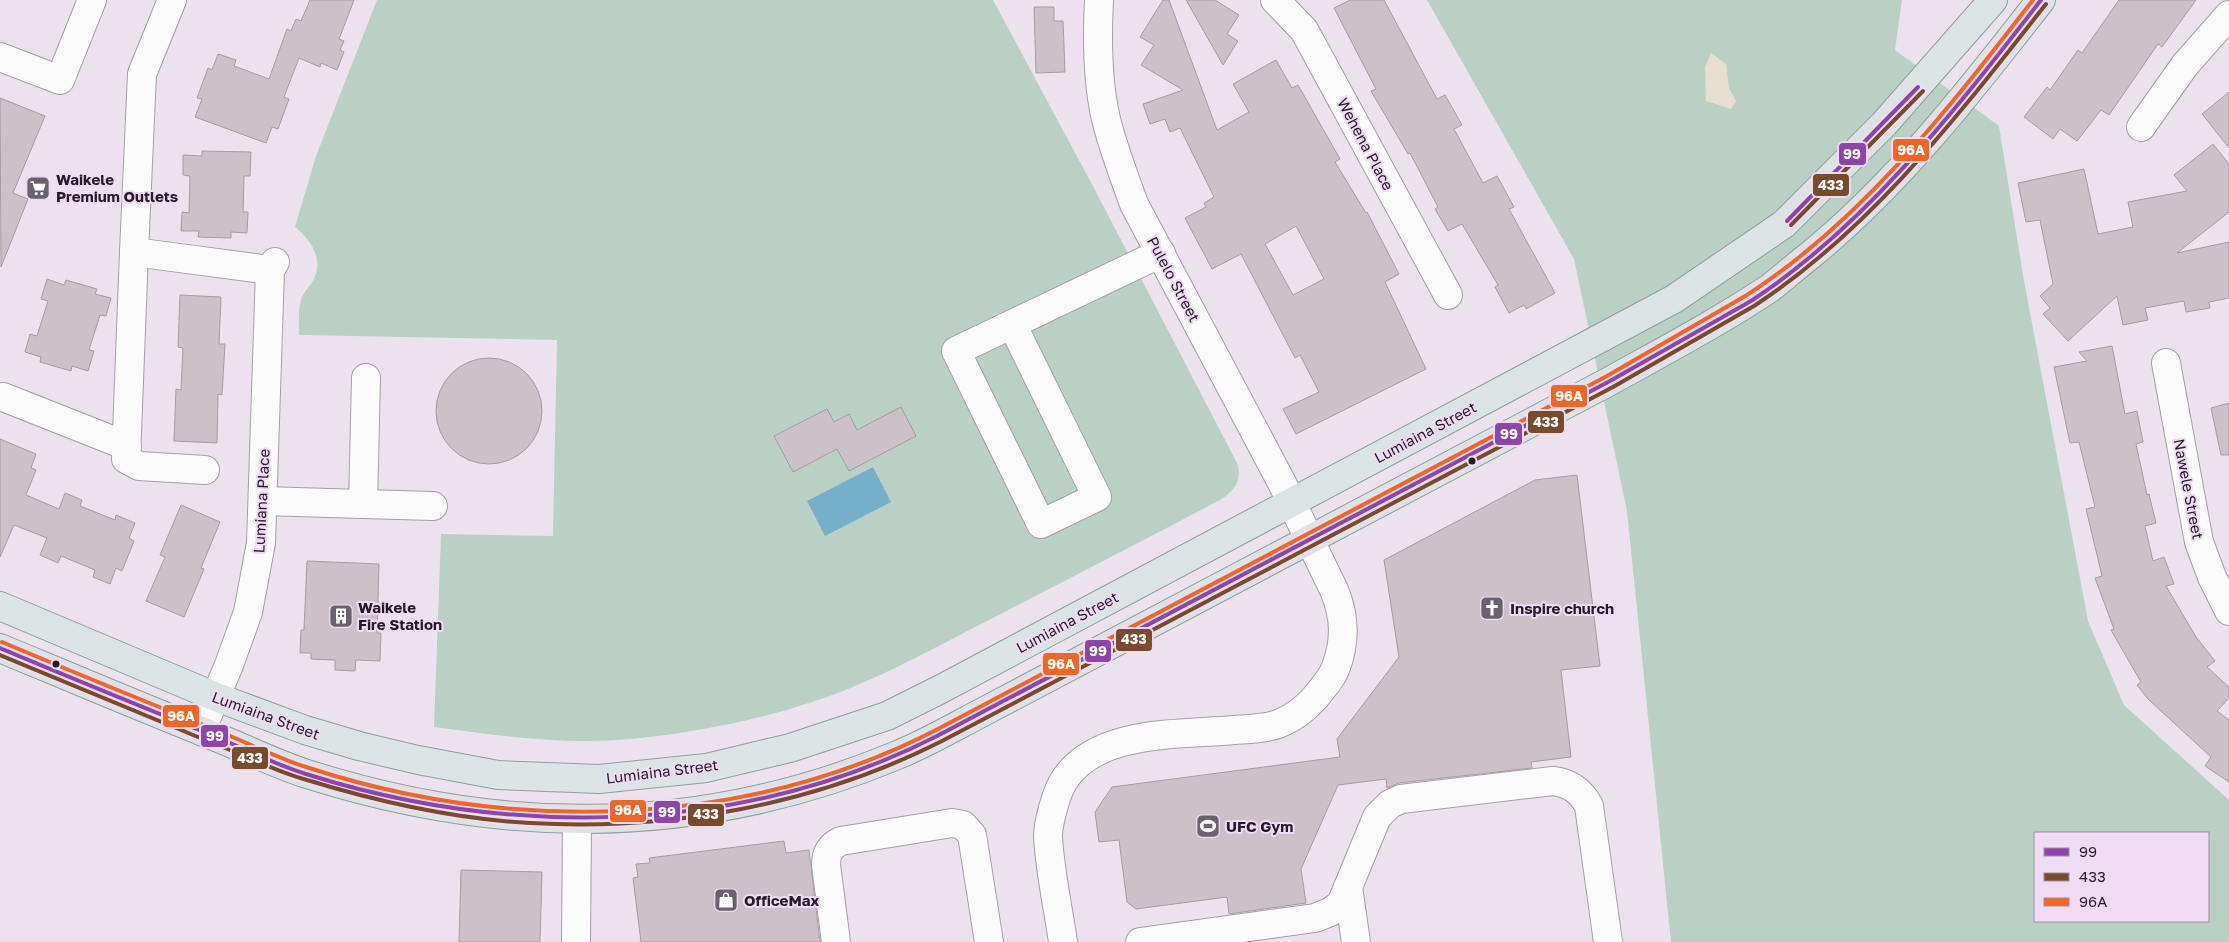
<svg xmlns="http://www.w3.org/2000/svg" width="2229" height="942" font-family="'Golos Text',sans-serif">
	<rect width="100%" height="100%" fill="#ece2ee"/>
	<g fill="#b9d1c4" fill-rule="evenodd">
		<path d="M377 0H993L1095 190 1237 463C1243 480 1234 491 1220 500 1142 541 1063 582 985 622 940 645 895 670 848 689 780 716 704 732 631 739 565 745 499 736 434 727L441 534 553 536 557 340 299 335C299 324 298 310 301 300 303 293 307 289 311 284 326 262 312 241 295 227L316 156Z"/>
		<path d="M1427 0H1902L1895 50 1999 126 2023 275 2088 621 2124 705 2229 800V942H1671L1627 511 1574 259ZM2035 833H2208V921H2035Z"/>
	</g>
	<path fill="#e8decf" d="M1711 53 1726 64 1729 88 1736 101 1731 109 1706 101 1705 67Z"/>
	<path fill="#75b0c8" d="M873 467 891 502 825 536 807 501Z"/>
	<g fill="#ccc1c9" stroke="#a69ca3" fill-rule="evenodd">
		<path d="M310 0H354L339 39 344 41 340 50 344 52 337 70 321 63 320 67 299 58 284 97 289 99 278 129 272 127 266 143 195 117 202 99 197 98 208 68 212 70 218 54 236 60 234 66 269 79 287 29 291 31 296 19 301 21Z"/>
		<path d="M1163 0H1169L1217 130 1249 112 1233 84 1276 60 1292 88 1298 85 1340 159 1335 162 1366 213 1367 212 1399 274 1385 282 1426 369 1296 434 1283 409 1319 392 1300 355 1295 358 1241 254 1212 269 1185 218 1206 207 1204 203 1214 197 1180 128 1170 132 1165 119 1150 124 1143 104 1183 90 1141 65 1154 45 1140 37ZM1296 226 1324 279 1293 295 1265 244Z"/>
		<path d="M1186 0H1215L1239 15 1227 34 1238 41 1223 65Z"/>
		<path d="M1350 0H1384L1437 99 1445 95 1462 125 1454 129 1483 183 1497 176 1514 207 1509 209 1555 293 1526 309 1524 305 1509 313 1495 287 1498 285 1462 224 1448 231 1435 209 1438 207 1410 153 1408 154 1371 91 1376 89 1334 8Z"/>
		<path d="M2119 0H2196L2162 47 2158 44 2109 115 2101 110 2077 141 2060 129 2053 139 2024 117 2047 87 2050 90 2078 50 2082 53Z"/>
		<path d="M1034 7H1054V21H1063L1065 72 1036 73Z"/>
		<path d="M2229 92V148L2202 114Z"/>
		<path d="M0 98 45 116 13 193 28 199 1 267Z"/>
		<path d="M2213 144 2229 164V212L2177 253 2229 242V298L2209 302 2210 308 2186 312 2184 301 2145 308 2148 320 2123 325 2117 296 2068 341 2043 314 2050 308 2040 296 2053 284 2040 220 2026 222 2018 183 2084 169 2098 234 2133 227 2128 202 2187 191 2174 175Z"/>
		<path d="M202 151 251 152 250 176H244L243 212H248L247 233 231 232V238L198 237 199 231H181L182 212 189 213 190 176 183 175V155L202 156Z"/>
		<path d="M47 279 64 285 66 280 97 289 95 294 111 298 106 316 100 315 89 350 94 351 88 371 72 366 71 371 40 362 41 357 25 352 30 334 37 336 48 301 41 299Z"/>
		<path d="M180 295 221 297 219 344H225L222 395 218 394 217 443 174 441 176 389 181 390 183 348 178 347Z"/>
		<path d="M2112 346 2125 414 2137 411 2143 442 2136 444 2147 495 2149 494 2156 523 2145 526 2153 561 2164 557 2174 584 2166 586 2196 637 2215 661 2207 667 2229 687V698L2217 711 2229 720V782L2205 766 2211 757 2148 699 2137 685 2141 682 2111 630 2114 629 2095 578 2102 576 2086 509 2095 507 2079 442 2070 443 2054 367 2087 361 2079 352Z"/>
		<circle cx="489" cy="411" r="53"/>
		<path d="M2229 403V455H2221L2211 408Z"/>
		<path d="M901 407 916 436 849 471 837 449 793 472 774 436 827 409 834 422 849 414 857 430Z"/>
		<path d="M0 439 36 454 31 468 36 470 26 495 59 509 65 493 82 500 80 506 115 520 116 515 135 523 129 538 134 541 122 571 116 568 110 584 93 577 95 570 61 556 58 563 40 555 47 538 14 525 0 557Z"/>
		<path d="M1577 475 1600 666 1561 670 1571 757 1531 762 1532 768 1399 783 1387 788 1386 779 1338 785 1301 869 1306 903 1229 914 1227 897 1136 909 1127 902 1119 840 1099 842 1095 812 1112 787 1340 757 1337 739 1399 657 1384 560 1535 480Z"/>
		<path d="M181 505 220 522 201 568 204 569 184 617 146 601 165 557 160 555Z"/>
		<path d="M307 561 379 564 377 633H381L380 661 356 660 355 671 335 670V660L311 659V653H300L301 630H304Z"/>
		<path d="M784 841 786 853 809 850 820 942H641L633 878 638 877 636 864 650 863 649 858Z"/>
		<path d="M461 870 542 872 540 942H459Z"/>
	</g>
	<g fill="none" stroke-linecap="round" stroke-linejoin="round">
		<g stroke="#a69ea8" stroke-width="30">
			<g id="minor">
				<path d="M1275 0 1304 30 1448 295"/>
				<path d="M0 57 60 80 92 0"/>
				<path d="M2141 127 2185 65 2229 15"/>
				<path d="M134 252 142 74 172 0"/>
				<path d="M1012 324 1097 497 1041 524 956 351 1161 253"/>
				<path d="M2166 363 2199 542 2212 577 2229 611"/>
				<path d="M3 397 127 446"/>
				<path d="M205 470 139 466 126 459 134 252 270 270"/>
				<path d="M263 501 363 504 366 378"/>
				<path d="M363 504 433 506"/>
				<path d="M201 731 229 665 248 612 261 543 270 270 275 262"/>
				<path d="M1348 887 1356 942"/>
				<path d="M576 942 577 820"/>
				<path d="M836 942 826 865C826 853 830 846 841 841L952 823 963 825 972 835 989 942"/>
				<path d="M1063 942C1058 907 1050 872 1048 837 1048 823 1056 794 1063 782 1095 729 1179 735 1234 730 1248 729 1265 729 1278 724 1296 717 1311 704 1322 689 1328 682 1333 675 1336 667 1346 640 1345 616 1334 590L1282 483 1134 204C1124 176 1113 148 1106 119 1097 81 1097 39 1099 0"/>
				<path d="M1140 942 1315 918 1330 912 1341 904 1377 817 1390 804 1401 799 1553 781C1570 783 1581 791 1589 806L1608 942"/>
			</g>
		</g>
		<g stroke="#919da1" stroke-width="30">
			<g id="major">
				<path d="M0 606 216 697 305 730 359 746 418 760 498 775 599 779 706 768 790 748 887 716 941 689 1674 299 1784 224 1884 124 1993 0"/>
				<path d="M0 648C72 678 143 708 216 737 246 749 276 764 307 774 505 837 702 836 895 756 925 744 954 727 983 712L1610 381C1664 351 1719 322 1770 288 1783 278 1795 267 1808 257 1898 184 1970 91 2041 0"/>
			</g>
		</g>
		<use href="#minor" stroke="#fcfbfc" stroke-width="28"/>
		<use href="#major" stroke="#dbe3e4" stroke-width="28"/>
		<g stroke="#efdcf4" stroke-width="8">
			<g id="bus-1">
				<path d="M1787 221 1918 87"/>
				<path d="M0 648C71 678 143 707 214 736 245 749 274 764 306 774 512 839 744 835 939 735L1610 381 1751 301C1868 224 1956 109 2041 0"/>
			</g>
		</g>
		<g stroke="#efdcf4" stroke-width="8">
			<g id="bus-2">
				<path d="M1791 225 1923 91"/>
				<path d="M0 655C70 684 140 713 210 742 242 754 274 771 307 780 379 802 454 819 530 823 670 831 816 805 942 741L1613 387 1754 306C1872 229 1960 113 2046 4"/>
			</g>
		</g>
		<g stroke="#efdcf4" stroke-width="8">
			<path id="bus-3" d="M2 642C73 672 144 701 216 730 246 742 275 757 306 767 511 834 743 829 936 730L1607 376 1747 295C1863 220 1950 107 2033 0"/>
		</g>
		<use href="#bus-1" stroke="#8e44ad" stroke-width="4"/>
		<use href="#bus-2" stroke="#7a4b2a" stroke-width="4"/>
		<use href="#bus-3" stroke="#f26522" stroke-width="4"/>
	</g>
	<defs>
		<g id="supermarket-square" transform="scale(1.25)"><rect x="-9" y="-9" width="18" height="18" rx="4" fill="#6a626c" stroke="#efdcf4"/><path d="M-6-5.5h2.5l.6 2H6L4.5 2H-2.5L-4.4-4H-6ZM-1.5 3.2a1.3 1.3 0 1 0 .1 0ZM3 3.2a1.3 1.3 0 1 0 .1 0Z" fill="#fff"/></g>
		<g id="church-square" transform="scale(1.25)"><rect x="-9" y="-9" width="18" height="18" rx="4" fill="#6a626c" stroke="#efdcf4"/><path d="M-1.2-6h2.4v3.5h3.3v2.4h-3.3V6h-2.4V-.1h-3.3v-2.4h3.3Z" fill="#fff"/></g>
		<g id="building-square" transform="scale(1.25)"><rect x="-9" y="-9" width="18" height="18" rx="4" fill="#6a626c" stroke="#efdcf4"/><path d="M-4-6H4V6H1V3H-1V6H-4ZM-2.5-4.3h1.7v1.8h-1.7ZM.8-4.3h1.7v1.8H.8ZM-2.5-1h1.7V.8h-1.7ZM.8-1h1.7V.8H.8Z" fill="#fff"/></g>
		<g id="stadium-square" transform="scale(1.25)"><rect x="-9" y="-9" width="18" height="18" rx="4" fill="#6a626c" stroke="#efdcf4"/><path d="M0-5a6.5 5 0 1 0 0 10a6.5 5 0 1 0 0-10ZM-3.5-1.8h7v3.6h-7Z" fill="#fff"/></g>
		<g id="shop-square" transform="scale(1.25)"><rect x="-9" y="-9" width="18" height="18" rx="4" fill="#6a626c" stroke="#efdcf4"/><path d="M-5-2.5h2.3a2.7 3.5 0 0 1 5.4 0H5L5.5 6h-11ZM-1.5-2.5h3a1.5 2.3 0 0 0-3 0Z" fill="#fff"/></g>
	</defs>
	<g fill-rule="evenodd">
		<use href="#supermarket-square" x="38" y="188"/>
		<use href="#church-square" x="1492" y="608"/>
		<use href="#building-square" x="341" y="616"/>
		<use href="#stadium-square" x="1208" y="826"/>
		<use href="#shop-square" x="726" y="900"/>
	</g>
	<g fill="#241d26" stroke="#efdcf4" stroke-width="2">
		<circle cx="1472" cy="461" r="4.5"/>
		<circle cx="56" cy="664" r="4.5"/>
	</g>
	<g text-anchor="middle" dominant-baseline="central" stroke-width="4" stroke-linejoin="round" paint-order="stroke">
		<g font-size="15" fill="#241d26" stroke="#efdcf4">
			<text transform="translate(1366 144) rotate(62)">Wehena Place</text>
			<text transform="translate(1174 279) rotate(62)">Pulelo Street</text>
			<text transform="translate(1425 432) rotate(-28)">Lumiaina Street</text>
			<text transform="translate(2189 489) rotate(79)">Nawele Street</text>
			<text transform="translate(261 501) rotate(-87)">Lumiana Place</text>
			<text transform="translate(1067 622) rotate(-28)">Lumiaina Street</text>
			<text transform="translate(266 715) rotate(20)">Lumiaina Street</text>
			<text transform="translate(662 771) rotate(-7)">Lumiaina Street</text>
		</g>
		<g font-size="15" font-weight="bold" fill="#241d26" stroke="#efdcf4" text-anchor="start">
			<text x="56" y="179">Waikele<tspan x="56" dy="17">Premium Outlets</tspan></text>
			<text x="358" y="607">Waikele<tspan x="358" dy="17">Fire Station</tspan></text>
			<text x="1510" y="608">Inspire church</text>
			<text x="1226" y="826">UFC Gym</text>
			<text x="744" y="900">OfficeMax</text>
		</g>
	</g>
	<g stroke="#efdcf4" stroke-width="2">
		<rect x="1892" y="138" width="38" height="24" rx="5" fill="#f26522"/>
		<rect x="1838" y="142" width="29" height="24" rx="5" fill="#8e44ad"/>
		<rect x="1812" y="173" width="38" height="24" rx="5" fill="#7a4b2a"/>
		<rect x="1550" y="384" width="38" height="24" rx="5" fill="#f26522"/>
		<rect x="1527" y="410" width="38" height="24" rx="5" fill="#7a4b2a"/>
		<rect x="1494" y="422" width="29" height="24" rx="5" fill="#8e44ad"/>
		<rect x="1115" y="628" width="38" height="24" rx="5" fill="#7a4b2a"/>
		<rect x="1084" y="639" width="28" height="24" rx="5" fill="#8e44ad"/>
		<rect x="1042" y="652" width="38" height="24" rx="5" fill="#f26522"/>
		<rect x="162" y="704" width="38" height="24" rx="5" fill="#f26522"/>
		<rect x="200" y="724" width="29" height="24" rx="5" fill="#8e44ad"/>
		<rect x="231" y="746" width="38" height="24" rx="5" fill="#7a4b2a"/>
		<rect x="609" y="799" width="38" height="24" rx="5" fill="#f26522"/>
		<rect x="653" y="800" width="28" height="24" rx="5" fill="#8e44ad"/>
		<rect x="687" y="803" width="38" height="24" rx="5" fill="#7a4b2a"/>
	</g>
	<g font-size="14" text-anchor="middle" font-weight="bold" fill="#fff">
		<text x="1911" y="155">96A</text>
		<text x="1852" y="159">99</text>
		<text x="1831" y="190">433</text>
		<text x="1569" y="401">96A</text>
		<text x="1546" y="427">433</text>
		<text x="1509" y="439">99</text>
		<text x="1134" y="644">433</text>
		<text x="1098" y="656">99</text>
		<text x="1061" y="669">96A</text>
		<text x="181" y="721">96A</text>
		<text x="215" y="741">99</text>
		<text x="250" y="763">433</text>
		<text x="628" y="815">96A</text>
		<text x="667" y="817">99</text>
		<text x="706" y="819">433</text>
	</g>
	<rect x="2034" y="832" width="175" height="90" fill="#efdcf4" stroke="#9e90a2"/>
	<rect x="2044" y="848" width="25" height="8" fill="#8e44ad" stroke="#9e90a2"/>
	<text x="2079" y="857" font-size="15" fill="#241d26">99</text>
	<rect x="2044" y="873" width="25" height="8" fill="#7a4b2a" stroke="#9e90a2"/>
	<text x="2079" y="882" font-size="15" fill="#241d26">433</text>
	<rect x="2044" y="898" width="25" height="8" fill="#f26522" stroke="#9e90a2"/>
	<text x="2079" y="907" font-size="15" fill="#241d26">96A</text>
</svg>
